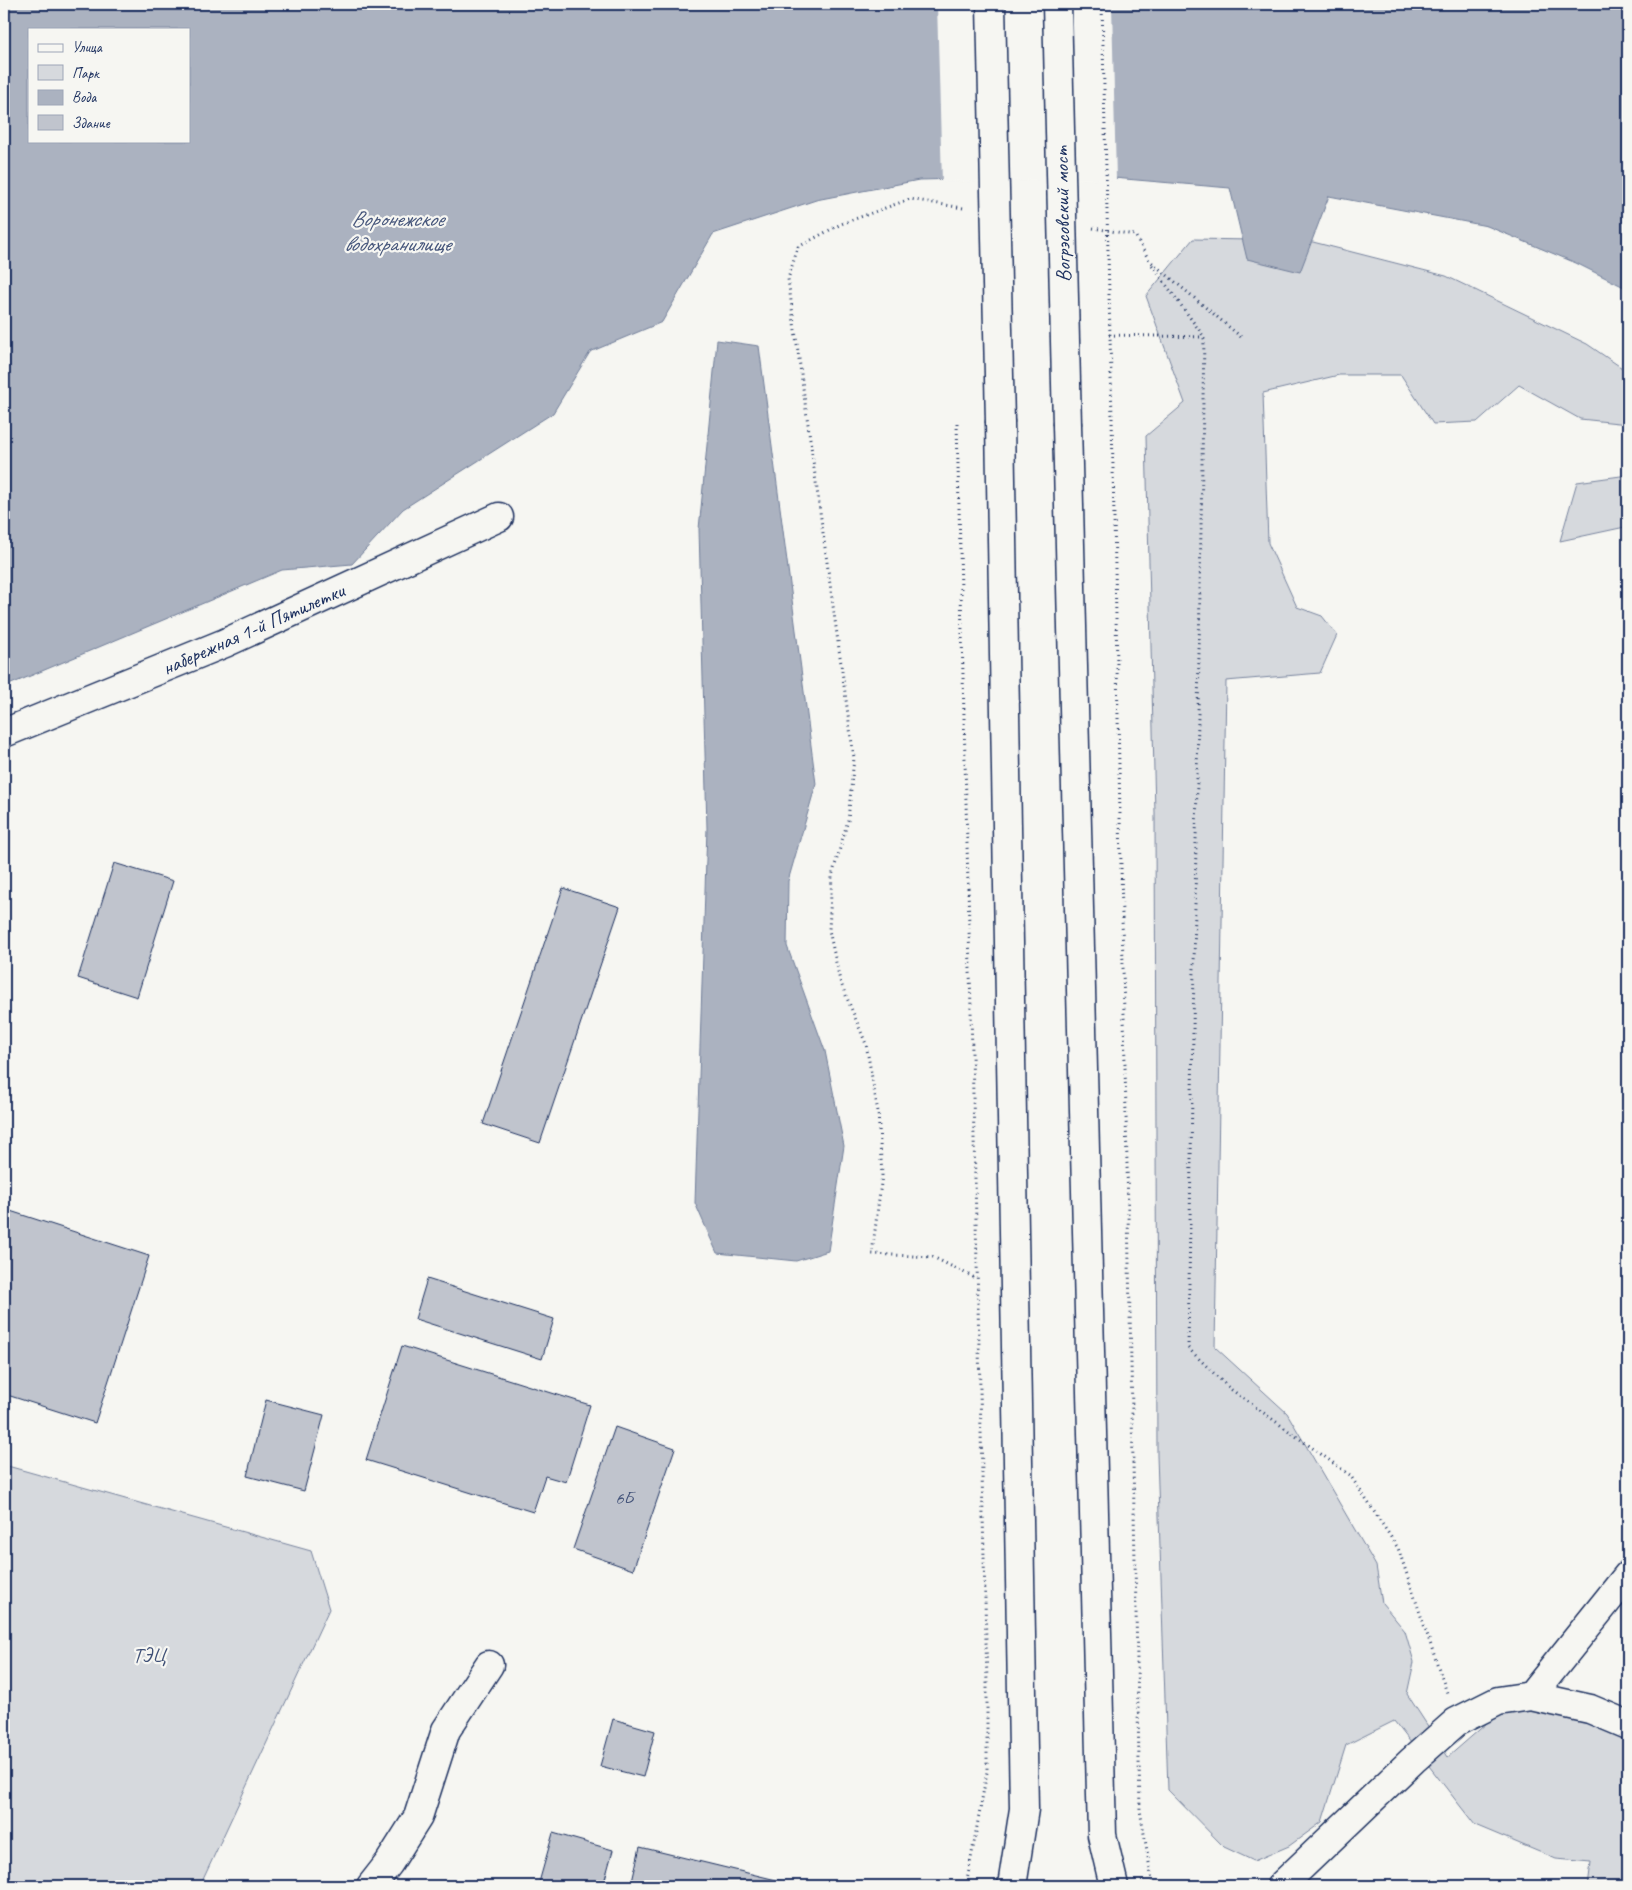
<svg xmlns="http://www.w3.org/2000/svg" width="1632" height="1890" font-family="Caveat,sans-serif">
	<rect width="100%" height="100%" fill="#f6f6f2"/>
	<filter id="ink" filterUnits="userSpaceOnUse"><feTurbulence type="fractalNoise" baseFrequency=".02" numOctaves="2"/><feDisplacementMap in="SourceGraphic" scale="10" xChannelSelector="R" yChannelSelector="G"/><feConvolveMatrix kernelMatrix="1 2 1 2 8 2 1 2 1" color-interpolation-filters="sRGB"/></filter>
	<g filter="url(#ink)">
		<g fill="#d6d9dd" stroke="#78849e">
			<path d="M1193 239 1309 241 1446 276 1587 344 1628 372V424L1580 419 1519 385 1477 422 1433 424 1401 375H1339L1263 393 1268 543 1297 607 1322 616 1337 635 1320 673 1226 681 1215 1347 1287 1413 1376 1566 1382 1603 1405 1631 1414 1662 1407 1694 1448 1757 1495 1716 1545 1705 1628 1730V1886H1588L1591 1862 1556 1859 1475 1825 1394 1721 1346 1745 1322 1822 1289 1846 1254 1861 1224 1847 1168 1790 1157 1455 1155 813 1146 436 1185 403 1146 296Z"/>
			<path d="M1628 475V529L1625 527 1560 541 1577 482Z"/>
			<path d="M4 1465 311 1551 329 1609 200 1886H4Z"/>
		</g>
		<g fill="#abb2c0" stroke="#717e99" fill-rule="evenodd">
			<path d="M4 4H1628V289L1576 263 1487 226 1329 196 1300 272 1247 259 1230 188 1090 176 919 180 816 200 713 234 662 322 590 352 553 413 403 509 352 564 282 570 4 687ZM29 29H189V141H29Z"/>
			<path d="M717 340 759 346 816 784 788 881 787 946 825 1051 844 1146 828 1251 796 1261 717 1253 695 1203 707 828 699 529Z"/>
		</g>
		<path fill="#f6f6f2" d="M937 4H1112L1116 181 1090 179 942 182Z"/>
		<g fill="#c0c4cd" stroke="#1b2f5e">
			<path d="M114 863 173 881 137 997 78 978Z"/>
			<path d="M563 888 620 907 540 1143 483 1124Z"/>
			<path d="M4 1209 149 1256 95 1423 4 1394Z"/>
			<path d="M427 1279 554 1319 542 1359 415 1319Z"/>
			<path d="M402 1346 590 1405 566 1482 545 1476 533 1512 366 1460Z"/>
			<path d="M266 1400 324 1415 304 1491 247 1476Z"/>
			<path d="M615 1427 675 1448 633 1570 573 1549Z"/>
			<path d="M613 1719 655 1731 643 1777 600 1766Z"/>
			<path d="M553 1833 613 1850 603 1886H538Z"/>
			<path d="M640 1847 801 1886H631Z"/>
		</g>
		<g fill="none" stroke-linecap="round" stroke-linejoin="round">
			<g stroke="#1b2f5e" stroke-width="31">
				<g id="minor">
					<path d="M4 733 225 643 499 517"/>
					<path d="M1531 1696 1590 1709 1628 1725"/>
					<path d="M371 1886 389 1863 418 1817 446 1730 489 1665"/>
					<path d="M1281 1886 1413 1760 1456 1722 1498 1701 1531 1696 1628 1575"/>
				</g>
			</g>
			<g stroke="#1b2f5e" stroke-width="31">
				<g id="highway">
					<path d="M1000 423 1024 1809 1012 1886"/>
					<path d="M1067 425 1102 1835 1114 1886"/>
				</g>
			</g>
			<g stroke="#1b2f5e" stroke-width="3" stroke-dasharray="1 4" stroke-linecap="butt">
				<path d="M963 208 910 199 841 224 798 247 788 279 854 758 848 820 832 876 829 930 840 981 866 1044 878 1112 882 1175 872 1254 933 1257 977 1279"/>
				<path d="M1093 228 1135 235 1149 260 1241 337"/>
				<path d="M1152 265 1204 337 1188 1348 1229 1388 1350 1475 1398 1548 1447 1693"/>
				<path d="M1109 335 1204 337"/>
				<path d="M1112 418 1140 1810 1153 1886"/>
				<path d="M957 423 987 1683V1772L966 1886"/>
			</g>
			<use href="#minor" stroke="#f6f6f2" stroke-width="28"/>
			<use href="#highway" stroke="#f6f6f2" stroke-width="28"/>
			<g stroke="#1b2f5e" stroke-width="31" stroke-linecap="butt">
				<g id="highway-bridge">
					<path d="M991 4 1000 423"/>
					<path d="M1057 4 1067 425"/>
				</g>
			</g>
			<path stroke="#1b2f5e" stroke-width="3" stroke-dasharray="1 4" stroke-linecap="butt" d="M1102 4 1112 418"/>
			<use href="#highway-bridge" stroke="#f6f6f2" stroke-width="28"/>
		</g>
	</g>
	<g text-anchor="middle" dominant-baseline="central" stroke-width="4.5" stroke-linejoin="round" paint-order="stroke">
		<g font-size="19" fill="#44547a">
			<text x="624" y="1498">6Б</text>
		</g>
		<g font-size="21" fill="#1b2f5e" stroke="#f6f6f2">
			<text transform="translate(1062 214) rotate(-91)">Вогрэсовский мост</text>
			<text transform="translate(253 629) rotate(-24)">набережная 1-й Пятилетки</text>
		</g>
		<g font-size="21" fill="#405177" stroke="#f6f6f2">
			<text x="149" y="1655">ТЭЦ</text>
		</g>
		<g font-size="22" font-style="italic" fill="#46567b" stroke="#f6f6f2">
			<text x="397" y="219">Воронежское<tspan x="397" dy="25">водохранилище</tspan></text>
		</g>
	</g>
	<rect width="1632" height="1890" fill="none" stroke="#f6f6f2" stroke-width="20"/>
	<rect x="10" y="10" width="1612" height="1870" fill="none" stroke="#1b2f5e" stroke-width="2" filter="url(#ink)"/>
	<rect x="28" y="28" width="162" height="115" fill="#f6f6f2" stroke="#9ea6b7"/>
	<rect x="38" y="44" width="25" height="8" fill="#f6f6f2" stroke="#9ea6b7"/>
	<text x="72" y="52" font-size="15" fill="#1b2f5e">Улица</text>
	<rect x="38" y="65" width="25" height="15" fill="#d6d9dd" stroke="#9ea6b7"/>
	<text x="72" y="78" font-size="15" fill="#1b2f5e">Парк</text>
	<rect x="38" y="90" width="25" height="15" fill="#abb2c0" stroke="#9ea6b7"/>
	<text x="72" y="102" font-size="15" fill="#1b2f5e">Вода</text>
	<rect x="38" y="115" width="25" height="15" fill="#c0c4cd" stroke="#9ea6b7"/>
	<text x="72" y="128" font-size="15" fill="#1b2f5e">Здание</text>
</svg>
